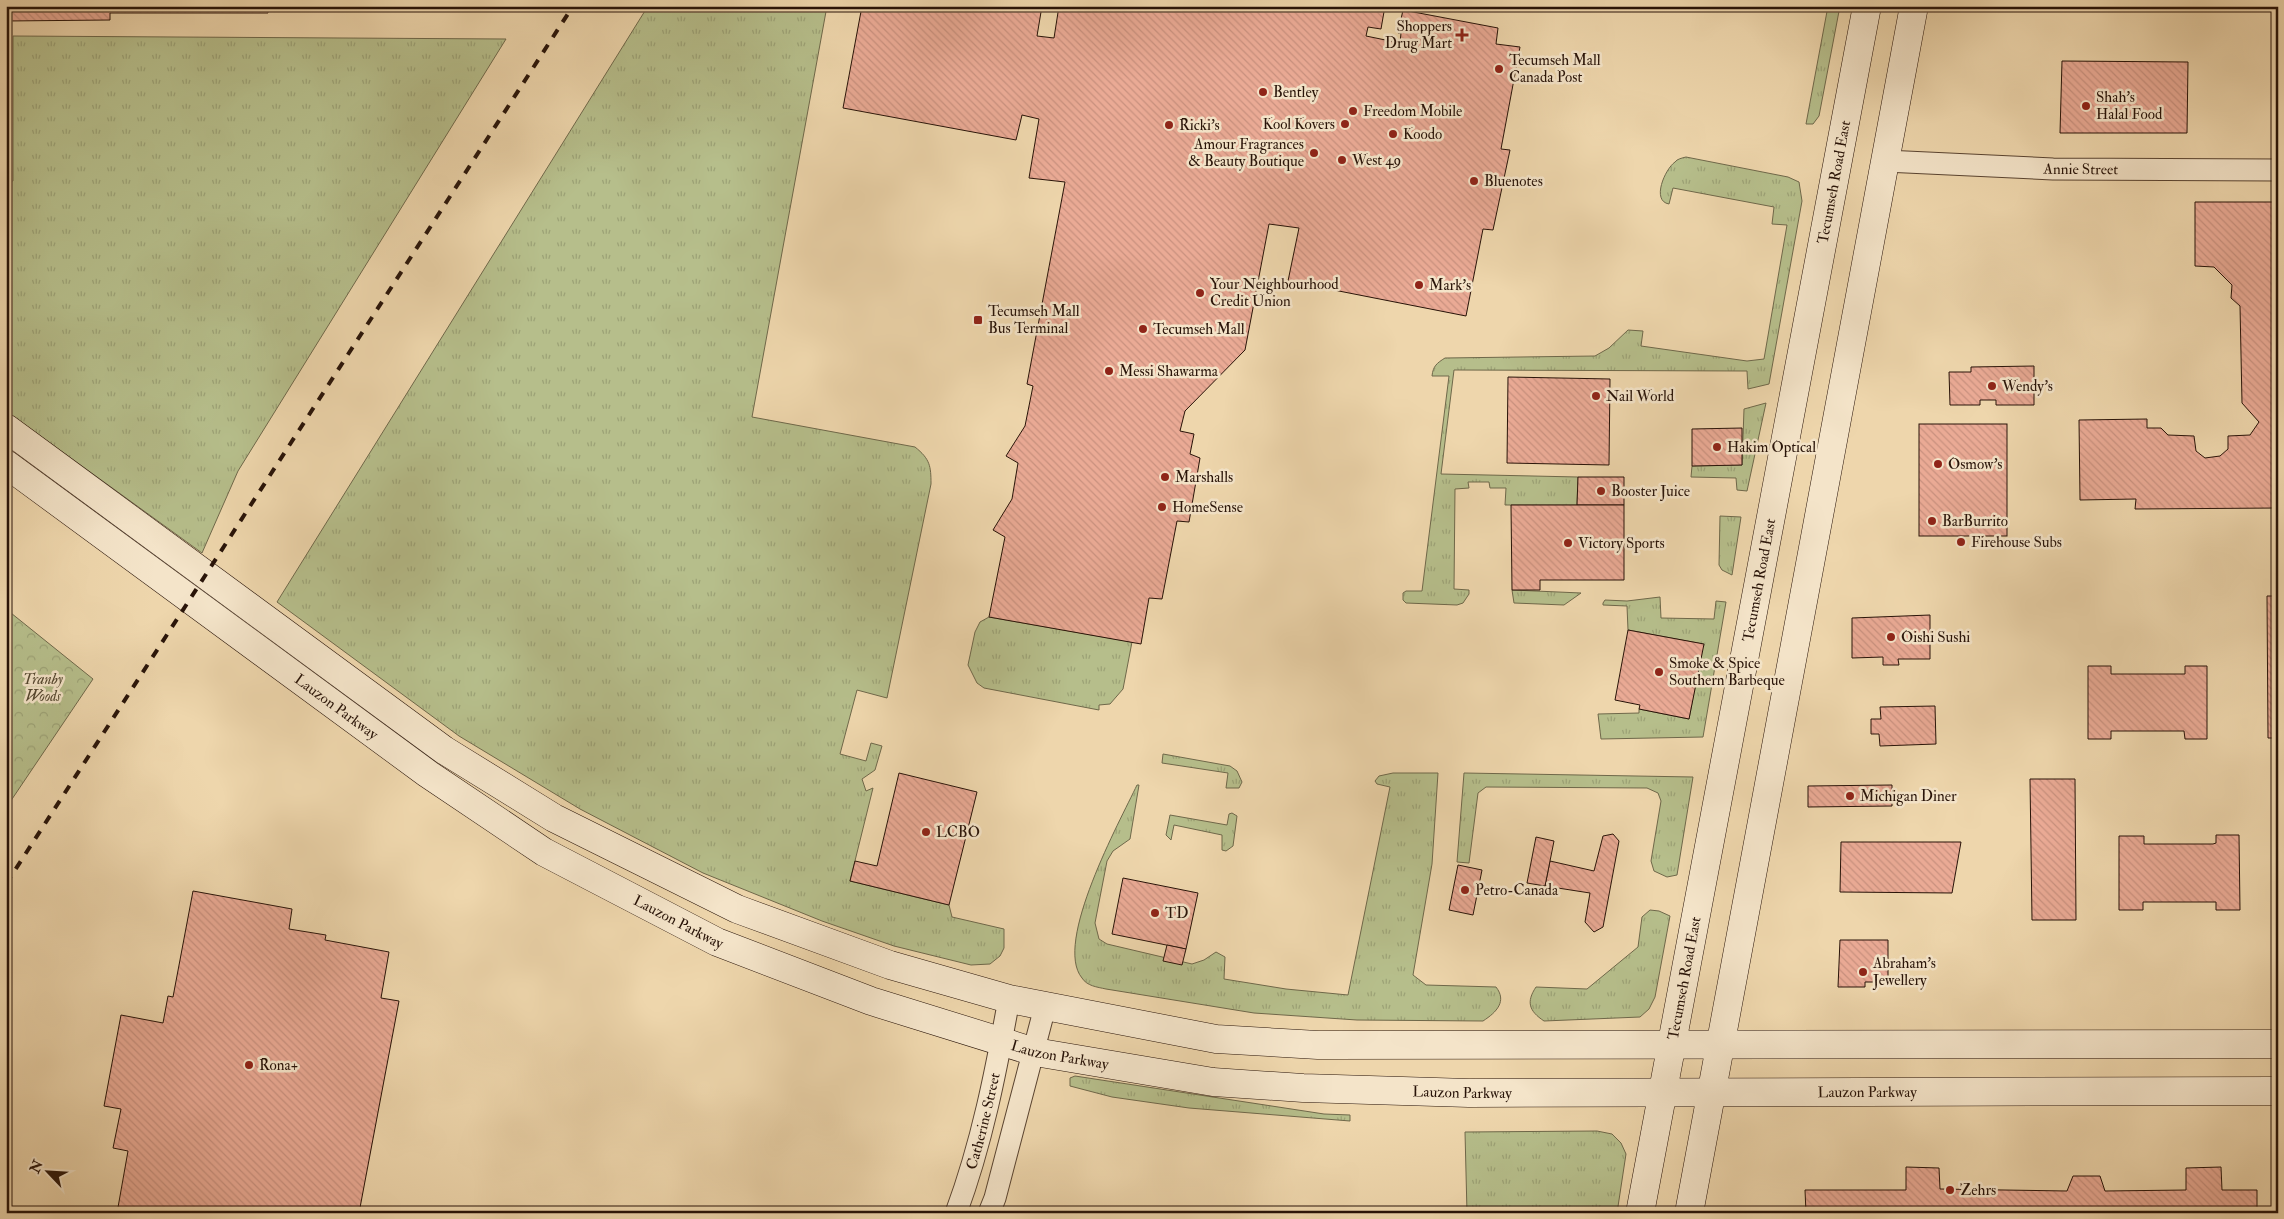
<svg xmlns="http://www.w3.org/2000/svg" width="2284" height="1219" font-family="'IM FELL Double Pica',serif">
	<defs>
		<pattern id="grass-tufts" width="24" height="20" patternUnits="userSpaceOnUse" patternTransform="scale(1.25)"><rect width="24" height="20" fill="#b6be8b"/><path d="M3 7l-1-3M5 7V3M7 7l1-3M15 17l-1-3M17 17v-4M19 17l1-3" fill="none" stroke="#9ca276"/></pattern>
		<pattern id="forest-crowns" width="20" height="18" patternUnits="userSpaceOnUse" patternTransform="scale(1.25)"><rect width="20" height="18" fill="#b6be8b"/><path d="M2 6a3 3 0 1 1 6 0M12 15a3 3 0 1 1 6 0" fill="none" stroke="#9ca276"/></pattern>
		<pattern id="building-back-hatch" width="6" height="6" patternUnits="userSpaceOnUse" patternTransform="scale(1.25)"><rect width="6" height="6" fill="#eaaa95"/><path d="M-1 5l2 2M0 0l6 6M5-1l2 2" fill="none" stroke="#c9917f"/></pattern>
	</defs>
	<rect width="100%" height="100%" fill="#eed6ac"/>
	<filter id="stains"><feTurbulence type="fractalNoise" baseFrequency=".004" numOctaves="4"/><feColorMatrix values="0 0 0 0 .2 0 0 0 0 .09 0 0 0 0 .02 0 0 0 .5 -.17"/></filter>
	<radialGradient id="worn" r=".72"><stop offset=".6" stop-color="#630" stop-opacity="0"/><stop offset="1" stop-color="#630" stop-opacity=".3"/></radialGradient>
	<g fill="url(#grass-tufts)" stroke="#6f684a">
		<path d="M648 6H827L752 417 915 447C930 459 931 466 931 484L887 698 857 690 840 754 866 761 871 743 882 746 875 770 862 779 866 791 873 788 850 881 949 905 952 917 1004 929V948L1000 956 990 964 971 965 894 946 822 921 703 873 580 809 459 736 277 602Z"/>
		<path d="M1828 6H1840L1819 116 1813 124H1806Z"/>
		<path d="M13 36 506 39 238 471 202 553 6 411V181H13Z"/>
		<path d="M1686 157 1788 177 1799 182 1802 201 1769 384 1748 389 1747 371 1454 370 1441 474 1578 477 1577 505H1505L1506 488H1490L1489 482H1468L1469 488 1455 489 1454 589 1469 590V594L1463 603 1457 605 1406 603 1403 600V593L1406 591H1422L1449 376H1432C1433 366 1437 363 1445 358L1595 356 1609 348 1628 330 1643 331 1641 346 1747 361 1764 359 1787 225 1772 224 1774 207 1673 188 1669 204C1651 201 1665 169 1675 162 1677 159 1682 158 1686 157Z"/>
		<path d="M1766 403 1747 491 1737 490 1736 478 1691 477 1692 466 1742 465 1744 409Z"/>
		<path d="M1720 516 1741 517 1732 575 1722 570 1719 565Z"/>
		<path d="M1512 590 1581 593 1564 605 1514 603Z"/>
		<path d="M1660 597 1661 618 1714 619 1716 601 1726 602 1703 737 1601 739 1598 714 1639 713V709L1689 719 1703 644 1628 630 1627 606 1603 605V603L1605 600 1627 601Z"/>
		<path d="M989 617 1132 642 1123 689 1110 704 1099 705V710L984 688 977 683 968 665 975 632 980 622Z"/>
		<path d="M1163 754 1230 766 1237 771 1242 782 1239 788H1226L1228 773 1162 763Z"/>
		<path d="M1393 773H1438L1432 864 1413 975 1426 985 1496 987C1507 1001 1497 1012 1483 1021L1357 1020 1254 1013 1106 989C1097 987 1087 986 1082 978 1053 943 1120 821 1137 785H1139L1130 839 1113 851 1107 861 1095 923 1099 939 1107 944 1192 964 1204 960 1216 952 1225 957 1224 979 1286 989 1348 995 1390 787 1377 784 1375 781 1379 776Z"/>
		<path d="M1464 773 1693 777 1677 875 1667 877 1654 871 1651 861 1661 801 1658 793 1647 788 1486 787 1478 793 1469 863 1457 862Z"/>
		<path d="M1232 813 1237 816 1233 846 1226 851 1222 850V835L1174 825 1171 840 1166 835 1170 815 1227 825 1229 814Z"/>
		<path d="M1650 910 1659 911 1670 916 1655 997 1649 1009 1640 1017 1544 1021C1529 1011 1526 1002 1536 987L1587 989 1638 947 1642 917Z"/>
		<path d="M1075 1076 1324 1114 1350 1115V1121L1189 1108 1112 1097 1070 1086V1078Z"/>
		<path d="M1597 1131 1612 1134 1621 1143 1626 1154 1617 1213H1467L1465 1132Z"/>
	</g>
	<path fill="url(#forest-crowns)" stroke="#6f684a" d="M6 609 93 679 6 808Z"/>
	<g fill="url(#building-back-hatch)" stroke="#281308">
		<path d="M6 6H268V13H110V20L6 21Z"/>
		<path d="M862 6H1042L1037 36 1054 38 1059 6H1385L1381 29 1368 27 1366 36 1400 43 1401 33H1398L1403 10 1498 28 1496 44 1520 47 1501 149 1510 150 1493 230 1483 229 1466 316 1288 281 1299 228 1269 224 1245 350 1185 411 1180 431 1194 434 1190 454 1200 458 1189 522 1177 521 1162 599 1149 598 1141 644 989 617 1005 537 993 530 1012 499 1018 463 1006 456 1025 426 1033 386 1027 384 1065 182 1029 178 1039 119 1022 115 1016 140 843 108Z"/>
		<path d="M2062 61 2188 62 2187 133H2060Z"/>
		<path d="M2195 202H2278V508L2135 509 2136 499 2080 500 2079 420 2147 419V428H2161L2168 435 2194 436 2196 451 2205 458 2220 456 2228 449V436L2250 435 2259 422 2242 403 2240 306 2231 298 2232 285 2214 267 2195 266Z"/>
		<path d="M2034 366V405H1996V400H1980V405H1950L1949 372H1971V367Z"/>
		<path d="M1508 377 1610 379 1609 465 1507 463Z"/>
		<rect x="1919" y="424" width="88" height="112"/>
		<path d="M1742 428V465L1692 466V429Z"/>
		<path d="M1578 477H1624V505H1577Z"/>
		<path d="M1511 505H1624V580H1540V590H1512Z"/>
		<path d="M2267 596H2278V738H2268Z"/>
		<path d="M1930 615V659H1898L1899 665H1883V657L1852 658V618Z"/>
		<path d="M1628 630 1704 644 1689 719 1639 709 1640 705 1615 700Z"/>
		<path d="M2088 666H2111V674H2185V666H2207V739H2185L2184 731H2111V739H2088Z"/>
		<path d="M1935 706 1936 744 1880 746 1879 734H1871V719H1881L1880 707Z"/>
		<path d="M899 773 977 792 949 905 850 881 855 861 877 866Z"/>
		<path d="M2030 779H2075L2076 920H2032Z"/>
		<path d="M1892 785V806L1808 807V786Z"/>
		<path d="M1613 834 1619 841 1603 927 1594 932 1585 922 1590 893 1545 886 1550 861 1594 871 1603 836Z"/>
		<path d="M2216 835H2239L2240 910H2216V902H2143V910H2119V836H2144V844H2213L2216 843Z"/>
		<path d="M1536 837 1554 841 1545 886 1527 883Z"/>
		<path d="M1841 842H1961L1952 893 1840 892Z"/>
		<path d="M1458 865 1482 870 1473 915 1449 910Z"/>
		<path d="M1123 878 1198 893 1186 949 1112 934Z"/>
		<path d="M193 891 292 909 289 929 326 935 325 940 389 952 381 998 399 1001 359 1213H117L128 1151 113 1148 121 1109 104 1106 121 1015 163 1023 168 996 173 997Z"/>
		<path d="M1840 940H1888V982H1865V987H1838Z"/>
		<path d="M1167 945 1186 949 1182 965 1163 961Z"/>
		<path d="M1906 1167 1939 1168 1940 1189 2067 1191 2073 1176H2100L2105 1191 2186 1190V1168L2221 1167 2222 1190H2257V1213H1806L1805 1190H1906Z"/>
	</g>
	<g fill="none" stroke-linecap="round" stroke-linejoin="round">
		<g stroke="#5a4431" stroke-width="23">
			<g id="minor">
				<path id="s1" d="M1885 161 2053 169 2278 170"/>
				<path id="s2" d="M956 1213C982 1143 996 1071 1009 999"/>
				<path d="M989 1213 995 1198 1045 1007"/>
			</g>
		</g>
		<g stroke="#281308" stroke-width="29">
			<g id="secondary">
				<path d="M6 428 444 750 554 818 737 909 890 965 1009 999 1216 1039 1318 1045 2278 1044"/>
				<path id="s3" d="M6 464 428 774 544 852 717 942 871 1001 1035 1052 1213 1082 1303 1088 1469 1093 2278 1091"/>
				<path id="s4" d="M1640 1213 1867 6"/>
				<path d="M1689 1213 1914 6"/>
			</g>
		</g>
		<use href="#minor" stroke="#f4e4c9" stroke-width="21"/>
		<use href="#secondary" stroke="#f4e4c9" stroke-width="28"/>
		<path stroke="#281308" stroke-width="4" stroke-dasharray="9 9" stroke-linecap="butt" d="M6 884 573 6"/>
	</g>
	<g fill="#8f2418" stroke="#f4e4c9" stroke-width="2">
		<path d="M1459.5 27.5h5v5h5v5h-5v5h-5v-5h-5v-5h5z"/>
		<circle cx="1499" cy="69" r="5"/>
		<circle cx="1263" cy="92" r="5"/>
		<circle cx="2086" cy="106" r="5"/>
		<circle cx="1353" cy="111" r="5"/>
		<circle cx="1345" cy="124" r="5"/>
		<circle cx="1169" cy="125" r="5"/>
		<circle cx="1393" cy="134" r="5"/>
		<circle cx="1314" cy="153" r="5"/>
		<circle cx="1342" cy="160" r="5"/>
		<circle cx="1474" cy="181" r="5"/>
		<circle cx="1419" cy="285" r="5"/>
		<circle cx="1200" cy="293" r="5"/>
		<rect x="973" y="315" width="10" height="10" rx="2.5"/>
		<circle cx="1143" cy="329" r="5"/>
		<circle cx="1109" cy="371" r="5"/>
		<circle cx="1992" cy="386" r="5"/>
		<circle cx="1596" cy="396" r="5"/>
		<circle cx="1717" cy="447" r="5"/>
		<circle cx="1938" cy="464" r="5"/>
		<circle cx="1165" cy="477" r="5"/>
		<circle cx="1601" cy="491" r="5"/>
		<circle cx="1162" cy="507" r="5"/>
		<circle cx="1932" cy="521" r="5"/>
		<circle cx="1961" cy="542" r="5"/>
		<circle cx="1568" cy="543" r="5"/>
		<circle cx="1891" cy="637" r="5"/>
		<circle cx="1659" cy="672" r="5"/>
		<circle cx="1850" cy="796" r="5"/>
		<circle cx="926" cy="832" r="5"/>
		<circle cx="1465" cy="890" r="5"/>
		<circle cx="1155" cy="913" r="5"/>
		<circle cx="1863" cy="972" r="5"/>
		<circle cx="249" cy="1065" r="5"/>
		<circle cx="1950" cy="1190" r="5"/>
	</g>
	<g text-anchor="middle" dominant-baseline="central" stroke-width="5" stroke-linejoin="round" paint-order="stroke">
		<g font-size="15" fill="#281308" stroke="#f4e4c9" text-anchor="start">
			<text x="1452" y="26" text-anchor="end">Shoppers<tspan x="1452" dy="17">Drug Mart</tspan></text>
			<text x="1509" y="60">Tecumseh Mall<tspan x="1509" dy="17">Canada Post</tspan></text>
			<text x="1273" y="92">Bentley</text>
			<text x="2096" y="97">Shah's<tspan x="2096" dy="17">Halal Food</tspan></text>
			<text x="1363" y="111">Freedom Mobile</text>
			<text x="1335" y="124" text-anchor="end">Kool Kovers</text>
			<text x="1179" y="125">Ricki's</text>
			<text x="1403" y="134">Koodo</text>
			<text x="1304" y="144" text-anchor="end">Amour Fragrances<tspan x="1304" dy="17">&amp; Beauty Boutique</tspan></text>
			<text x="1352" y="160">West 49</text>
			<text x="1484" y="181">Bluenotes</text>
			<text x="1210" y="284">Your Neighbourhood<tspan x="1210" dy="17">Credit Union</tspan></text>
			<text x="1429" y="285">Mark's</text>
			<text x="988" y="311">Tecumseh Mall<tspan x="988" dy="17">Bus Terminal</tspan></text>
			<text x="1153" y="329">Tecumseh Mall</text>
			<text x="1119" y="371">Messi Shawarma</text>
			<text x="2002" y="386">Wendy's</text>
			<text x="1606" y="396">Nail World</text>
			<text x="1727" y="447">Hakim Optical</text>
			<text x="1948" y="464">Osmow's</text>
			<text x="1175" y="477">Marshalls</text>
			<text x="1611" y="491">Booster Juice</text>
			<text x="1172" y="507">HomeSense</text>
			<text x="1942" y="521">BarBurrito</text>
			<text x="1971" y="542">Firehouse Subs</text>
			<text x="1578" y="543">Victory Sports</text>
			<text x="1901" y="637">Oishi Sushi</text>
			<text x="1669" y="663">Smoke &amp; Spice<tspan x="1669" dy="17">Southern Barbeque</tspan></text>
			<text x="1860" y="796">Michigan Diner</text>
			<text x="936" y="832">LCBO</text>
			<text x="1475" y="890">Petro-Canada</text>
			<text x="1165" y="913">TD</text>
			<text x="1873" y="963">Abraham's<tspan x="1873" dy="17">Jewellery</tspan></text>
			<text x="259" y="1065">Rona+</text>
			<text x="1960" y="1190">Zehrs</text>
		</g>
		<g font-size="15" fill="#281308" stroke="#f4e4c9">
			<text stroke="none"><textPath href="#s1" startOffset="196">Annie Street</textPath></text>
			<text stroke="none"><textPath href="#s4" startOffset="1049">Tecumseh Road East</textPath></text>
			<text stroke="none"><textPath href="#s4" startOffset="644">Tecumseh Road East</textPath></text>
			<text stroke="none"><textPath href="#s3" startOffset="410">Lauzon Parkway</textPath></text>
			<text stroke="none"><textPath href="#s3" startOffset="815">Lauzon Parkway</textPath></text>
			<text stroke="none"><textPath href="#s4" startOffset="239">Tecumseh Road East</textPath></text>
			<text stroke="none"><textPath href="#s3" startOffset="1220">Lauzon Parkway</textPath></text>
			<text stroke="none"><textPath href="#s3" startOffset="2030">Lauzon Parkway</textPath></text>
			<text stroke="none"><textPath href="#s3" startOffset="1625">Lauzon Parkway</textPath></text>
			<text stroke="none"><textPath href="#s2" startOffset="96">Catherine Street</textPath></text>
		</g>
		<g font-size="15" font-style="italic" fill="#53462f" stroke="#f4e4c9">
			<text x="43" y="679">Tranby<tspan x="43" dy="17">Woods</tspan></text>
		</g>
	</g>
	<rect width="2284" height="1219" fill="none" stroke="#eed6ac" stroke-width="25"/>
	<rect x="8" y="8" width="2269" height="1204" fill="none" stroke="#281308" stroke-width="2.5"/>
	<rect x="12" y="12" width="2259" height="1194" fill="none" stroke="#281308"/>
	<g transform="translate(48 1172) rotate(295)" stroke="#f4e4c9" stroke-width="4" paint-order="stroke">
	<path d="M0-4L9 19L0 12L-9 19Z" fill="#281308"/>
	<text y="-8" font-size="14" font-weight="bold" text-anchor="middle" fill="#281308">N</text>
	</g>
	<rect width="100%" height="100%" filter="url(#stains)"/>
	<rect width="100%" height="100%" fill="url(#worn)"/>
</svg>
